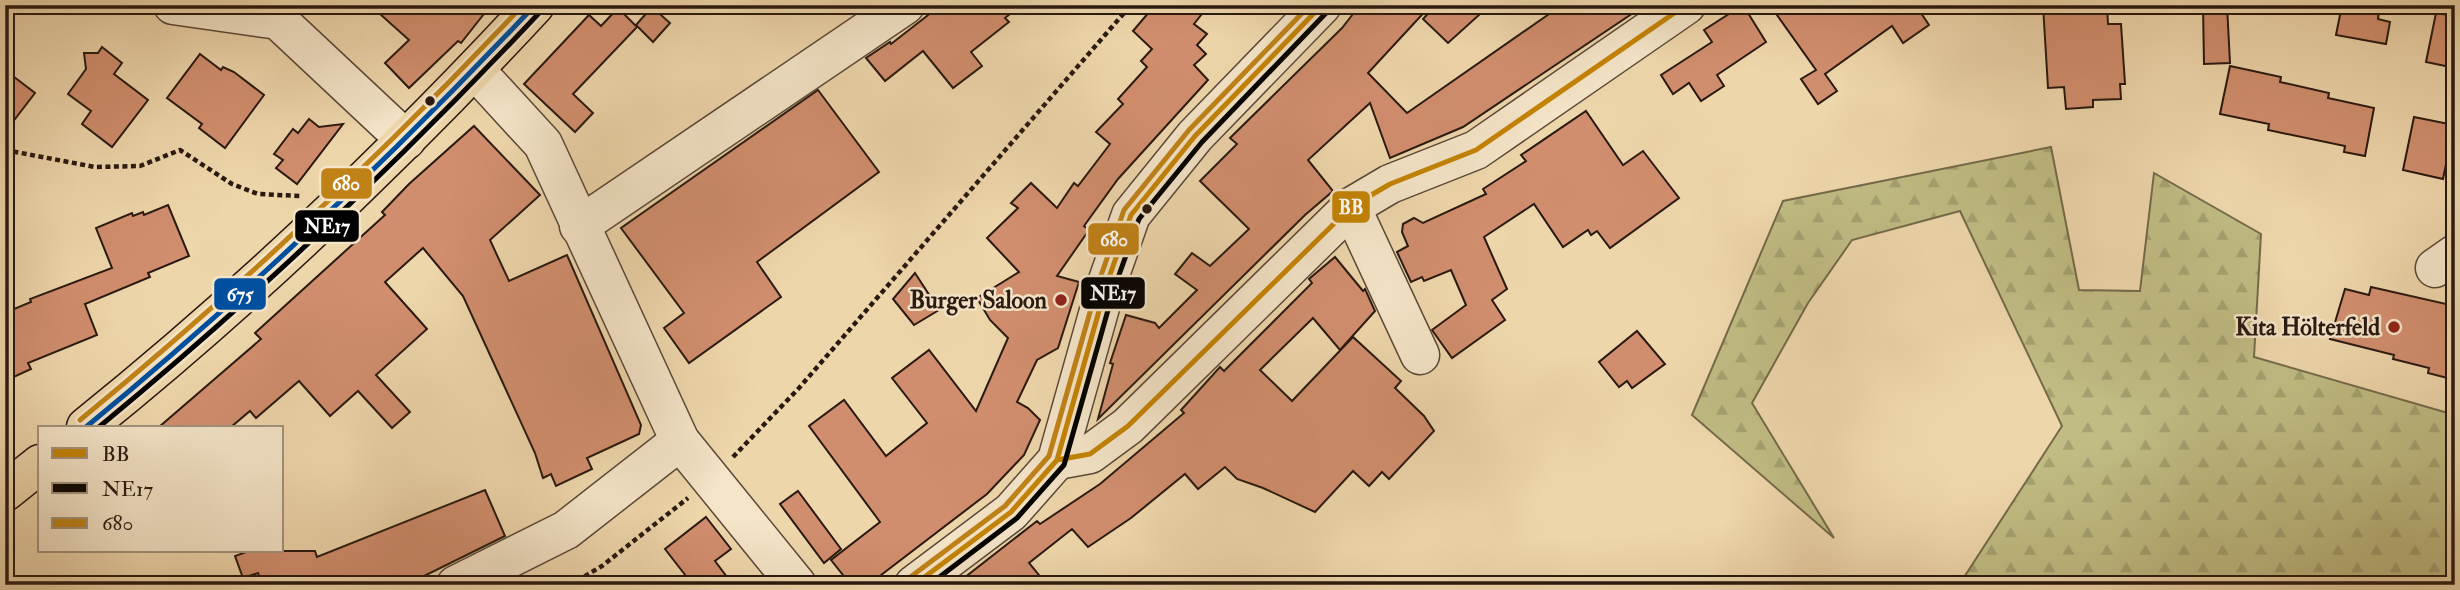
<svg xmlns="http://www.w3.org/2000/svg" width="2460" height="590" font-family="'IM FELL Double Pica',serif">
	<defs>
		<pattern id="forest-firs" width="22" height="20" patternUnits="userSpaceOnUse" patternTransform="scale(1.75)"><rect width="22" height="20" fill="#c0bc83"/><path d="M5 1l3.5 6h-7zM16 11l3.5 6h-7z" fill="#a5a170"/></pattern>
	</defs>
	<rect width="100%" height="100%" fill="#eed6ab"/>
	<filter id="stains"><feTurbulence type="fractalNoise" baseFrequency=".00286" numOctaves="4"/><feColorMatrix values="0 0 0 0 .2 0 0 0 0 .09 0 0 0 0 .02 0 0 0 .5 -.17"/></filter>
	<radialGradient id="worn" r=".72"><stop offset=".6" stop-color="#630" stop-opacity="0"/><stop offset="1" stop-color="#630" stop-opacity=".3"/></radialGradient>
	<path fill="url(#forest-firs)" stroke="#746a4a" stroke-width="2" d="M2051 147 2079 290 2140 291 2154 173 2261 234 2254 357 2455 415V585H1959L2062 426 1960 211 1852 240 1808 303 1752 403 1834 538 1692 415 1783 201Z"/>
	<g fill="#d18e6e" stroke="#291910" stroke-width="2">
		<path d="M370 5H491L461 43 458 41 409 88 385 63 409 40Z"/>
		<path d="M941 5H1021L1005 18 1009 22 971 52 982 66 953 88 923 51 885 81 866 58 890 42 891 44Z"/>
		<path d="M1155 5H1209L1194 24 1207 34 1197 45 1206 54 1194 65 1208 80 1118 179 1084 226 1089 230 1057 276 1079 282 1058 348 1037 360 1017 402 1028 408 1040 420 1024 455 987 494 868 585H851L831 560 880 522 809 426 844 400 886 456 927 423 892 378 929 350 976 411 1008 338 990 320 977 298 1019 272 987 238 1018 208 1011 203 1031 183 1057 208 1074 183 1078 186 1110 144 1096 132 1123 104 1118 99 1147 67 1141 61 1152 49 1133 31Z"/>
		<path d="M1360 5H1431L1368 73 1407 113 1562 5H1645L1463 127 1390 158 1370 103 1308 160 1333 191 1305 215 1098 419 1113 364 1110 363 1126 315 1155 323 1159 328 1197 290 1175 274 1192 253 1210 266 1249 229 1200 181 1237 144 1230 138 1342 28Z"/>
		<path d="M1436 5H1490L1448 43 1423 19Z"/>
		<path d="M1743 5 1766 42 1717 75 1724 86 1701 101 1689 83 1673 94 1661 75 1712 42 1704 30Z"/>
		<path d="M1792 5H1920L1917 7 1929 25 1903 43 1892 26 1825 74 1837 91 1818 104 1801 79 1816 70 1777 15Z"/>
		<path d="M2043 5H2107L2108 24H2121L2125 84H2120L2121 99 2093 100V107L2066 109 2064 87 2048 88Z"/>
		<path d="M2203 5H2227L2230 63 2204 64Z"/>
		<path d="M2342 5H2380L2378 19 2390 22 2386 44 2336 35Z"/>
		<path d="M652 7 670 23 653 42 636 25Z"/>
		<path d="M618 8 637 27 573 94 593 113 575 132 524 84 589 15 601 26Z"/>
		<path d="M2436 13 2455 16V68L2426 62Z"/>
		<path d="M102 47 122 63 114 74 148 100 112 147 82 124 91 111 68 94 86 69 84 53H98Z"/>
		<path d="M200 54 221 70 223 67 234 72 264 95 225 148 199 128 202 124 167 98Z"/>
		<path d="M2230 66 2281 77 2280 82 2329 93 2328 98 2374 108 2365 156 2344 152 2345 146 2268 130 2269 124 2220 114Z"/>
		<path d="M5 70 35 93 5 132Z"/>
		<path d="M818 90 879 172 757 262 781 297 689 363 664 328 684 313 621 228Z"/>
		<path d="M1586 111 1623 165 1643 151 1679 198 1610 248 1597 231 1591 235 1588 230 1563 247 1534 204 1484 237 1507 289 1492 300 1505 320 1452 358 1432 330 1466 305 1451 270 1424 281 1422 277 1411 282 1397 252 1408 246 1402 232 1403 224 1414 218 1423 223 1486 194 1483 189 1526 161 1521 155Z"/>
		<path d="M2414 117 2454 125 2443 179 2403 170Z"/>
		<path d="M309 119 319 127 343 124 297 184 276 168 283 160 274 154 293 129 298 133Z"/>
		<path d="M474 126 540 195 490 240 509 281 567 255 641 425 639 434 587 458 592 469 556 486 551 474 543 478 535 453 463 296 423 248 385 282 427 329 376 375 410 412 392 428 358 391 330 416 299 381 256 418 250 411 231 427H159L261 339 255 333 385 215 382 212 409 184Z"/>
		<path d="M168 205 189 256 148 273 150 277 85 304 97 335 28 363 31 369 5 381V308L7 312 31 302 30 299 112 268 96 228 132 213 133 216 143 212 144 215Z"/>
		<path d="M1335 257 1363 291 1365 289 1375 311 1340 350 1313 318 1260 370 1292 401 1353 337 1401 381 1395 388 1424 416 1434 431 1389 479 1382 472 1369 486 1353 471 1315 512 1263 488 1237 479 1225 467 1198 489 1185 474 1131 518 1088 547 1072 529 1029 563 1039 575 1026 585H955L1037 521 1040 524 1100 484 1184 413 1181 410 1220 367 1224 371 1312 283 1309 279Z"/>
		<path d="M915 273 939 310 914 325 893 299Z"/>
		<path d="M2371 287 2455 306V380L2428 373 2429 368 2393 359 2394 355 2330 339 2345 289 2369 295Z"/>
		<path d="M1637 331 1665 364 1632 388 1627 381 1619 387 1599 362Z"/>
		<path d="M485 490 505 536 406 585H299L281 576 262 583 258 573 243 578 235 556 249 551H315L317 557Z"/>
		<path d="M798 491 841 549 824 563 780 504Z"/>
		<path d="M706 517 731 549 715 561 733 585H693L665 549Z"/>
	</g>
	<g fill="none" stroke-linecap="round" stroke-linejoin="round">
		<g stroke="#5a4837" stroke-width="41">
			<g id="minor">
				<path d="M173 5 278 20 406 140"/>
				<path d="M475 70 543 144 680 441 797 585"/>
				<path d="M1351 207 1420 355"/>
				<path d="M579 226 905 5"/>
				<path d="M2435 268 2455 254"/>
				<path d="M1057 460 1090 454 1128 426 1351 207 1390 184 1476 150 1686 5"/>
				<path d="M456 585 566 530 680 441"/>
				<path d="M914 585 1011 512 1057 460 1106 286 1131 215 1195 136 1322 5"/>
			</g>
		</g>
		<g stroke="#291910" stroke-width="41">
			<g id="major">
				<path d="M86 427C245 299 396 155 535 5"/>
				<path d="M5 492 40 464"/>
			</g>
		</g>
		<g stroke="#291910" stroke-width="4.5" stroke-dasharray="5 3.5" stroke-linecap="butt">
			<path d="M5 150 95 167 140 166 180 150 232 184 258 194 300 196"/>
			<path d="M733 457 799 388 1131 5"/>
			<path d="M570 585 602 566 688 498"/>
		</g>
		<use href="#minor" stroke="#f4e4c8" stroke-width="38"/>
		<use href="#major" stroke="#eed6ab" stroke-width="38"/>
		<g stroke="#f4e4c8" stroke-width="10">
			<g id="bus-1">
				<path d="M1057 460 1090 454 1128 426 1351 207 1390 184 1476 150 1686 5"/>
				<path d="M914 585 1011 512 1057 460 1106 286 1131 215 1195 136 1322 5"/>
			</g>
		</g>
		<g stroke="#f4e4c8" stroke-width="10">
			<g id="bus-2">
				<path d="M99 427C256 298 402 159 541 11"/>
				<path d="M929 585 1017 518 1064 465 1114 289 1139 219 1202 142 1328 11"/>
			</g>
		</g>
		<g stroke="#f4e4c8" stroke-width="10">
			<g id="bus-3">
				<path d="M80 420C237 291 384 153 523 5"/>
				<path d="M909 578 1005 506 1049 456 1098 284 1124 210 1189 130 1310 5"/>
			</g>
		</g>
		<g stroke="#f4e4c8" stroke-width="10">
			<path id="bus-4" d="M86 427C245 296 394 155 535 5"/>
		</g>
		<use href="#bus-1" stroke="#c48304" stroke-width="5"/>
		<use href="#bus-2" stroke="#000" stroke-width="5"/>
		<use href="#bus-3" stroke="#c08217" stroke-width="5"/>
		<use href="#bus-4" stroke="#004f9f" stroke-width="5"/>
	</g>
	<g fill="#291910" stroke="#f4e4c8" stroke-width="2.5">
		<circle cx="430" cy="101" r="6"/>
		<circle cx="1147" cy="209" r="6"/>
	</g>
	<g fill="#8f2418" stroke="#f4e4c8" stroke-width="2.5">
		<circle cx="1061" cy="300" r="7"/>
		<circle cx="2394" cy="327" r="7"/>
	</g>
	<g text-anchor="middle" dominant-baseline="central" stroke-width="5" stroke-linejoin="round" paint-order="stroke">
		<g font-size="24" font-weight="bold" fill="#291910" stroke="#f4e4c8" text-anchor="end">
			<text x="1047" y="300">Burger Saloon</text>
			<text x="2380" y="327">Kita Hölterfeld</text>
		</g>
	</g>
	<g stroke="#f4e4c8" stroke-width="2.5">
		<rect x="320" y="167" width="53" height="33" rx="7" fill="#c08217"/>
		<rect x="1331" y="190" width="40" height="34" rx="7" fill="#c48304"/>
		<rect x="294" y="209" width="66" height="34" rx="7" fill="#000"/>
		<rect x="1087" y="222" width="53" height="34" rx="7" fill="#c08217"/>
		<rect x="1080" y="276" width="66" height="34" rx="7" fill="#000"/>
		<rect x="213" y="277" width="54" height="34" rx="7" fill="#004f9f"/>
	</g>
	<g font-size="19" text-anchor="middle" font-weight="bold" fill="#fff">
		<text x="346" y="190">680</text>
		<text x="1351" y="214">BB</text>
		<text x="327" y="233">NE17</text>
		<text x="1114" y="246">680</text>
		<text x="1113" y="300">NE17</text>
		<text x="240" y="301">675</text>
	</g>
	<rect width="2460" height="590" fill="none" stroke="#eed6ab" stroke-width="28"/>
	<rect x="7" y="7" width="2446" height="576" fill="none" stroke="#291910" stroke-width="3.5"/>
	<rect x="14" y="14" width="2432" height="562" fill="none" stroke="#291910" stroke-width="2"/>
	<rect x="38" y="426" width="245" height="126" fill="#f4e4c8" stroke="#a3937e" stroke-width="2"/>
	<rect x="52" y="448" width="35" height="10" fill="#c48304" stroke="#a3937e" stroke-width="2"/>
	<text x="102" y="461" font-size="21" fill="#291910">BB</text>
	<rect x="52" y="483" width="35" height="10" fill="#000000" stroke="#a3937e" stroke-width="2"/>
	<text x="102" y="496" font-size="21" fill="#291910">NE17</text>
	<rect x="52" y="518" width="35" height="10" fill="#c08217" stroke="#a3937e" stroke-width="2"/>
	<text x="102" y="530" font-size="21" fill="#291910">680</text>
	<rect width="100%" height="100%" filter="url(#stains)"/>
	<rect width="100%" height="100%" fill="url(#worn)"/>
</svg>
